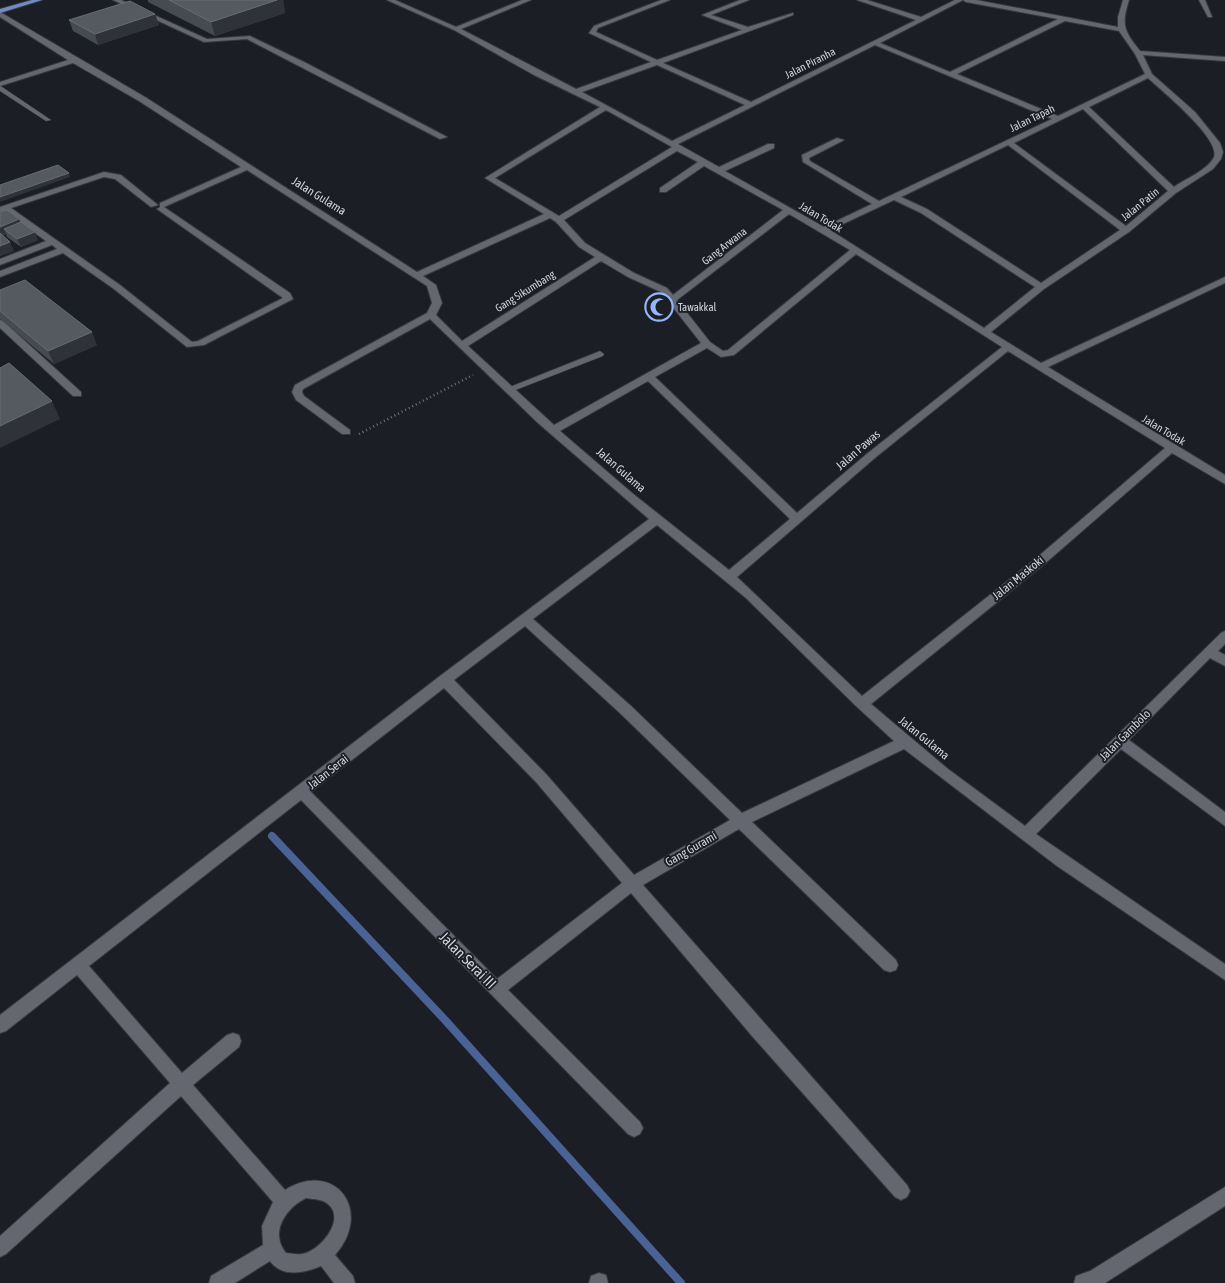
<svg xmlns="http://www.w3.org/2000/svg" width="1225" height="1283" font-family="'Asap Condensed',sans-serif">
	<rect width="100%" height="100%" fill="#1b1e24"/>
	<g fill="none" stroke-linecap="round" stroke-linejoin="round">
		<path stroke="#4a6296" stroke-width="8" d="M272 836 445 1020 681 1283"/>
		<g stroke="#37393e" stroke-width="1">
			<g id="service">
				<path d="M0 86 2 87 51 120 46 121 0 91Z"/>
				<path d="M600 351 604 354 603 356 513 391H507L505 389Z"/>
			</g>
		</g>
		<g stroke="#37393e" stroke-width="2">
			<g id="minor">
				<path d="M113 0H121L207 39 250 36 306 63 447 137 440 139 247 39 204 42Z"/>
				<path d="M387 0H395L456 27 522 0H531L461 29 576 89 651 62 589 33 594 26 661 0H670L598 28 596 32 657 60 742 30 702 15 740 0H749L711 15 748 27 793 13V15L663 63 751 102 916 20 857 0H867L921 17 955 0H976L1118 27V17L1123 0H1129C1121 25 1124 31 1140 51L1225 57V61L1143 55 1152 74 1195 112 1220 143 1223 152 1221 159 1213 169 1176 193 1129 232 1044 289 991 332 1041 363 1225 277V283L1048 367 1225 475V484L1172 453 1042 566 871 704 948 769 1025 826 1221 633 1225 631V644L1218 651 1225 655V666L1210 658 1129 740 1225 812V826L1121 749 1036 834 1225 964V980L1057 866 904 749 752 822 896 960 898 965 896 970 890 972 884 970 739 829 643 885 907 1185 910 1191 907 1197 901 1200 895 1197 752 1036 631 893 508 990 640 1122 643 1128 640 1134 634 1137 628 1134 301 800 89 966 182 1073 227 1035 233 1033 239 1035 241 1041 239 1047 193 1085 285 1190C335 1159 374 1211 335 1255L353 1276 355 1283H334L321 1266C305 1273 282 1278 270 1261L235 1283H209L211 1276 263 1245 262 1226 273 1202 181 1096 6 1254 0 1257V1236L170 1083 77 975 6 1031 0 1033V1015L440 676 649 519 538 423 430 319 303 389 302 392 304 396 350 430V434H342L296 400 292 392 295 385 427 313 432 303 427 286 247 170 164 207 290 293 293 299 204 345 187 347 114 289 63 253 0 277V271L57 249 52 245 0 265V259L46 241 4 211H0V207L104 172 121 175 158 205 151 207 115 179 104 177 11 208 120 285 192 342 198 341 283 298 157 209 160 207V203L241 167 139 101 73 63 0 86V82L68 60 0 17V12L145 97 417 272 544 214 485 178 600 107 534 75 454 30ZM963 0 966 2 1058 19 950 72 880 43ZM1065 21 1119 31 1135 54 1145 74 1058 116 957 74ZM875 45 1052 119 879 201 810 161 809 158 844 140 837 138 802 155 803 162 872 204 824 227 725 171 774 148V144H768L719 167 678 144ZM657 65 745 105 672 141 582 92ZM1148 78C1161 90 1221 139 1214 157 1208 170 1185 179 1174 187L1089 107ZM1083 109 1168 191 1126 226 1014 143ZM606 110 672 147 559 216 495 178ZM1008 145 1120 230 1041 283 927 209 901 197ZM677 151 698 162 660 188V192H666L704 166 783 210 673 295 667 288 634 273 585 243 564 220ZM894 200 921 213 1035 287 984 328 830 230ZM789 214 850 250 728 350 723 351 710 342 677 300ZM550 218 556 222 579 247 595 257 462 341 436 315 442 303 436 285 423 276ZM856 254 1002 347 868 453 797 513 655 377 707 348 721 357 734 355ZM601 261 628 277 661 292 701 343 554 425 468 346ZM1008 351 1165 448 1034 560 862 696 737 577 876 457ZM648 381 790 519 729 570 632 493 560 431ZM657 525 746 598 855 705 894 741 742 813 631 706 533 619ZM525 626 621 714 730 820 634 875 546 774 454 680ZM444 688 536 782 622 883 497 979 311 792ZM306 1198C312 1199 320 1199 325 1202 349 1216 321 1251 302 1254 297 1255 291 1253 286 1253 269 1232 286 1208 306 1198Z"/>
				<path d="M1199 0H1205L1212 17H1208Z"/>
				<path d="M0 320 3 321 81 392V396H73L0 328Z"/>
				<path d="M1225 1187V1206L1105 1283H1074L1076 1276 1090 1271Z"/>
				<path d="M599 1273 606 1275 608 1283H589L591 1276Z"/>
			</g>
		</g>
		<g stroke="#37393e" stroke-width="2">
			<path id="primary" d="M32 0H42L0 13V9Z"/>
		</g>
		<path stroke="#6f7277" stroke-width="2.5" stroke-dasharray="1 3" stroke-linecap="butt" d="M359 434 473 375"/>
		<use href="#service" fill="#64676f" fill-rule="evenodd"/>
		<use href="#minor" fill="#64676f" fill-rule="evenodd"/>
		<use href="#primary" fill="#708bc5" fill-rule="evenodd"/>
	</g>
	<g fill="#464a51">
		<path d="M148 0H283L285 13 215 36 148 2Z"/>
		<path d="M155 14 159 25 98 45 73 31 69 20Z"/>
		<path d="M0 212 20 222 38 240 21 247 7 237 6 234 2 236 14 251 0 256Z"/>
		<path d="M0 290 97 345 54 364 0 319Z"/>
	</g>
	<g fill="#2f3239">
		<path d="M277 0H283L285 13 215 36 211 22Z"/>
		<path d="M155 14 159 25 98 45 95 34Z"/>
		<path d="M69 173 70 177 0 202V197Z"/>
		<path d="M19 219 23 228 4 229 6 234 0 236V227Z"/>
		<path d="M35 232 38 240 21 247 17 239Z"/>
		<path d="M10 242 14 251 0 256V246Z"/>
		<path d="M92 332 97 345 54 364 48 351Z"/>
		<path d="M52 401 60 419 0 448V426Z"/>
	</g>
	<g fill="#555960" stroke="#696c72">
		<path d="M169 0H277L211 22Z"/>
		<path d="M130 1 155 14 95 34 69 20Z"/>
		<path d="M58 165 69 173 0 197V185Z"/>
		<path d="M7 210 19 219 0 227V212Z"/>
		<path d="M21 222 35 232 17 239 4 229Z"/>
		<path d="M0 233 10 242 0 246Z"/>
		<path d="M25 280 92 332 48 351 0 311V290Z"/>
		<path d="M9 363 52 401 0 426V368Z"/>
	</g>
	<defs>
		<g id="mosque-ring" transform="scale(1.4375)"><circle r="9.5" fill="#1b1e24" stroke="#95b6fd" stroke-width="1.5"/><path d="M3.5-4.9A6 6 0 1 0 3.5 4.9A5 5 0 1 1 3.5-4.9Z" fill="#95b6fd"/></g>
	</defs>
	<g fill-rule="evenodd">
		<use href="#mosque-ring" x="659" y="307"/>
	</g>
	<g text-anchor="middle" dominant-baseline="central" stroke-width="4" stroke-linejoin="round" paint-order="stroke">
		<g font-size="11" fill="#d1d4d8" stroke="#1b1e24">
			<text transform="translate(810 63) rotate(-27)">Jalan Piranha</text>
			<text transform="translate(1032 118) rotate(-26)">Jalan Tapah</text>
			<text transform="translate(1140 204) rotate(-39)">Jalan Patin</text>
			<text transform="translate(821 217) rotate(31)">Jalan Todak</text>
			<text transform="translate(724 246) rotate(-38)">Gang Arwana</text>
			<text transform="translate(525 291) rotate(-32)">Gang Sikumbang</text>
			<text transform="translate(1164 430) rotate(31)">Jalan Todak</text>
		</g>
		<g font-size="11" fill="#d1d4d8" stroke="#1b1e24" text-anchor="start">
			<text x="678" y="307">Tawakkal</text>
		</g>
		<g font-size="12" fill="#d1d4d8" stroke="#1b1e24">
			<text transform="translate(319 196) rotate(32)">Jalan Gulama</text>
			<text transform="translate(858 450) rotate(-41)">Jalan Pawas</text>
			<text transform="translate(621 470) rotate(41)">Jalan Gulama</text>
			<text transform="translate(1018 578) rotate(-39)">Jalan Maskoki</text>
			<text transform="translate(1125 735) rotate(-45)">Jalan Gambolo</text>
			<text transform="translate(924 738) rotate(39)">Jalan Gulama</text>
			<text transform="translate(328 772) rotate(-38)">Jalan Serai</text>
			<text transform="translate(691 849) rotate(-30)">Gang Gurami</text>
		</g>
		<g font-size="15" fill="#d1d4d8" stroke="#1b1e24">
			<text transform="translate(468 960) rotate(45)">Jalan Serai III</text>
		</g>
	</g>
</svg>
